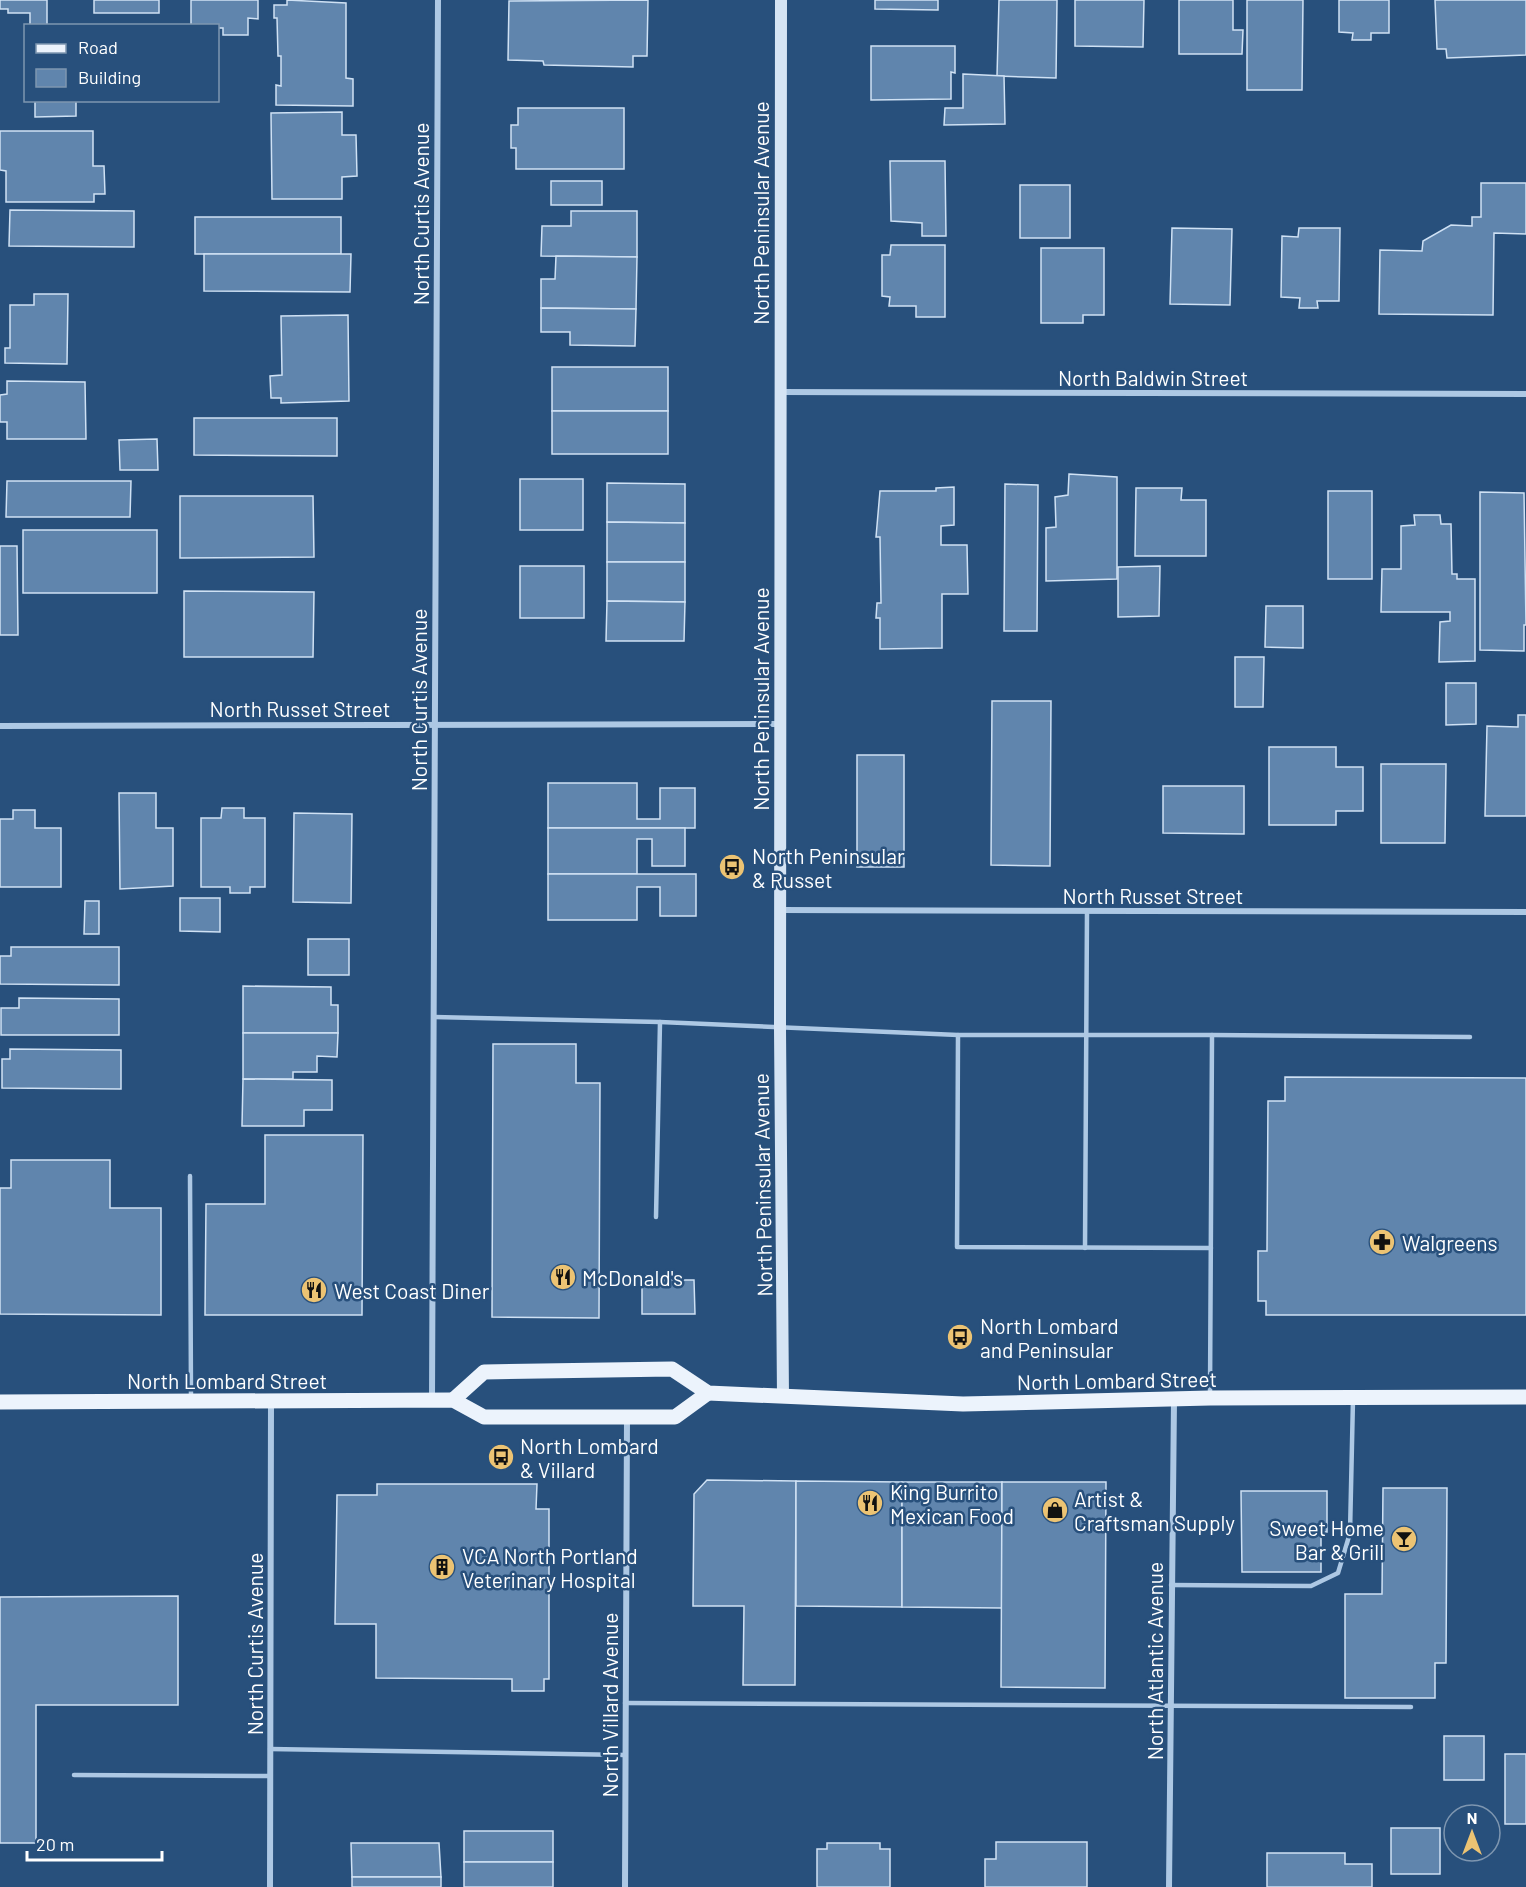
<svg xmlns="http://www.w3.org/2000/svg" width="1526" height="1887" font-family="Barlow,sans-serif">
	<rect width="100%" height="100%" fill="#28507c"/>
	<g fill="#6085ad" stroke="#cfe1f4" stroke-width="1.5">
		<path d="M0 0H47V26H30V13H8V9H0Z"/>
		<rect x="94" y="0" width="65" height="13"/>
		<path d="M191 0H258V19L248 18V35H223V28H218V26H172L191 25Z"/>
		<path d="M287 0 346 3V78L353 79V106L276 105V85L281 86V56H278L277 18H274V5H287Z"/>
		<path d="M648 0 647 56H633V67L544 65 543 61 508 60 509 1Z"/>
		<path d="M875 0H938V10L875 9Z"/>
		<path d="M999 0H1057L1056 78 997 76Z"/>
		<path d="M1075 0H1144L1143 47 1075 46Z"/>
		<path d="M1179 0H1233V30H1243L1242 54H1179Z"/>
		<path d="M1247 0H1303L1302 90H1247Z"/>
		<path d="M1339 0H1389V33H1371V40H1352L1353 33 1339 32Z"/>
		<path d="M1435 0H1526V55L1447 58 1446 49H1437Z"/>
		<path d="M871 46H955V73L951 72V99L871 100Z"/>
		<path d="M963 74 1004 76 1005 124 944 125 945 108H963Z"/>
		<path d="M35 100H76V116L35 117Z"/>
		<path d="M518 108H624V169H516V148H511V125H518Z"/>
		<path d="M342 112V135H356L357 176 342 177V199H272L271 113Z"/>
		<path d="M0 131H93V166H104L105 194H94V202H6V171L0 170Z"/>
		<path d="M890 161H945L946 236H922V223L891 221Z"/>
		<rect x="551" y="181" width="51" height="24"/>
		<path d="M1481 183H1526V234L1494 233 1493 315 1379 314 1380 250 1422 251 1423 241 1451 225 1472 226V217H1481Z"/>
		<rect x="1020" y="185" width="50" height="53"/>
		<path d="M10 210 134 211V247L9 246Z"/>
		<path d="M571 211H637V257L541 256 542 226H571Z"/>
		<rect x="195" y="217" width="146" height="37"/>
		<path d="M1172 228 1232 229 1230 305 1170 304Z"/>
		<path d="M1299 228H1340L1339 301H1317L1318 308H1299L1300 298 1281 297 1282 236 1298 237Z"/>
		<path d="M891 245H945V317H916V306H889L890 297 882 296V255H890Z"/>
		<path d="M1041 248H1104V315H1083V323H1041Z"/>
		<path d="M204 254H351L350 292 204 291Z"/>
		<path d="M556 256 637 257 636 309 541 308V279H555Z"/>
		<path d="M34 294H68L67 364 5 363V348H10V305H34Z"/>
		<path d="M541 308 636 309 635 346 570 345V332H541Z"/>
		<path d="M348 315 349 401 281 403V398H271L270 376 282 375 281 316Z"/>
		<rect x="552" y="367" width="116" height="44"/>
		<path d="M7 381 85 382 86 439H7V422H0V395L7 394Z"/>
		<rect x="552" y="411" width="116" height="43"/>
		<path d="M194 418H337V456L194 455Z"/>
		<path d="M157 439 158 470H120L119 440Z"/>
		<path d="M1069 474 1117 477V579L1046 581V528L1056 527 1055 497 1068 495Z"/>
		<rect x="520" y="479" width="63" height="51"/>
		<path d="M7 481H131L130 517H6Z"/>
		<path d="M607 483 685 484V523L607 522Z"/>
		<path d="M1005 484 1038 485 1037 631H1004Z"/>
		<path d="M954 487V525L941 526V545H967L968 594H942V648L880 649V618H876L877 603H881L880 537H876L880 491H936V488Z"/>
		<path d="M1136 488H1182L1181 500H1206V556H1135Z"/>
		<rect x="1328" y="491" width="44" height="88"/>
		<path d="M1480 492 1524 493 1526 625H1524V651L1480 650Z"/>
		<path d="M180 496H313L314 557 180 558Z"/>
		<path d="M1414 515H1440L1441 524H1451L1452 574H1457V579H1475V661L1439 662 1440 622 1450 621V612H1381L1382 569H1401V526L1415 525Z"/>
		<path d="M607 522 685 523V562H607Z"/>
		<rect x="23" y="530" width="134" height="63"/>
		<path d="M0 546H17L18 635H0Z"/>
		<path d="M607 562H685V602L607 601Z"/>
		<rect x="520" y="566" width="64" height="52"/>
		<path d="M1160 566 1159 616 1118 617V567Z"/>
		<path d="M184 591 314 592 313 657H184Z"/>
		<path d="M607 601 685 602 684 641H606Z"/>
		<path d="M1266 606H1303V648L1265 647Z"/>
		<path d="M1235 657H1264L1263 707H1235Z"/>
		<path d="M1446 683H1476V724L1446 725Z"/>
		<path d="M992 701H1051L1050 866 991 865Z"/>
		<path d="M1518 715H1526V816H1485L1487 726 1518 727Z"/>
		<path d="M1269 747H1336V767H1363V811H1336V825H1269Z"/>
		<rect x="857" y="755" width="47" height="112"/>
		<path d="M1381 764H1446L1445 843H1381Z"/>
		<path d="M548 783H637V819H660V788H695V828H548Z"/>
		<path d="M1163 786H1244V834L1163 833Z"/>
		<path d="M119 793H156V828H173V886L120 889Z"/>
		<path d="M222 808H244V818H265V887H250V893H230V887H201V818H221Z"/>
		<path d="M13 810H35V828H61V887H0V819H13Z"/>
		<path d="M294 813 352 814 351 903 293 902Z"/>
		<path d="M548 828H685V866H652V839H637V874H548Z"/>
		<path d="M548 874H696V916H660V887H637V920H548Z"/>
		<path d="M180 898H220V932L180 931Z"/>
		<path d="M85 901H99V934H84Z"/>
		<rect x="308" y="939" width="41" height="36"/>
		<path d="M11 947H119V985L0 984V956H11Z"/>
		<path d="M243 986 331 987V1005H338V1033H243Z"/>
		<path d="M19 998 119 999V1035H1V1008H19Z"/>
		<path d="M243 1033H338L337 1057 317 1056V1072H293V1079H243Z"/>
		<path d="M493 1044H576V1083H600L599 1318 492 1317Z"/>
		<path d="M10 1049 121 1050V1089L2 1088V1059H10Z"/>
		<path d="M1285 1077 1526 1078V1315H1266V1301H1258V1251H1267L1268 1101H1285Z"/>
		<path d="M243 1079 332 1080V1110H304V1126H242Z"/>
		<path d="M265 1135H363L362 1315H205L206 1204H265Z"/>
		<path d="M11 1160H110V1208H161V1315L0 1314V1188H11Z"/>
		<path d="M642 1280H694L695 1314H642Z"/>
		<path d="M707 1480 796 1481 795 1685H743L744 1606H693L694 1494Z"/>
		<path d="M796 1481 902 1482V1607L796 1606Z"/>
		<path d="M902 1482H1002V1608L902 1607Z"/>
		<path d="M1002 1482H1106L1105 1688 1001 1687Z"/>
		<path d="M377 1484H537L536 1509H549V1679H544V1691H512V1679L376 1678V1624H335L337 1495H377Z"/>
		<path d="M1383 1488H1447L1446 1663H1435V1698H1345V1594H1382Z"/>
		<path d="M1241 1491H1327V1532H1321V1572H1242Z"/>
		<path d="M178 1596V1705H36V1843H0V1597Z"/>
		<rect x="1444" y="1736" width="40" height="44"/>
		<rect x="1505" y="1754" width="21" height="70"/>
		<rect x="1391" y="1828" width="49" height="46"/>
		<rect x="464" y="1831" width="89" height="31"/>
		<path d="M996 1842H1087V1887H985V1859H996Z"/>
		<path d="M351 1843H439L441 1877H352Z"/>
		<path d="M827 1843H880V1849H890V1887H817V1849H827Z"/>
		<path d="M1267 1853H1345V1864H1372V1887H1267Z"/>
		<rect x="464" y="1862" width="89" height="25"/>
		<rect x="352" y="1877" width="89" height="10"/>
	</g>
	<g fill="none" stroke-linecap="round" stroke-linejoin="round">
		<g stroke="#adc8e4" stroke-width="4.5">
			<path d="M434 1017 660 1022 958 1035H1212L1210 1395"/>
			<path d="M958 1035 957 1247 1211 1248"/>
			<path d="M1212 1035 1470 1037"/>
			<path d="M190 1176 191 1398"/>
			<path d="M656 1217 660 1022"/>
			<path d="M1085 1248 1087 911"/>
			<path d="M1171 1585 1311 1586 1338 1573 1350 1533 1353 1399"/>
			<path d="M625 1703 1411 1707"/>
			<path d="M270 1749 625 1755"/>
			<path d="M74 1775 270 1776"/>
		</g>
		<g stroke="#adc8e4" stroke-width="6">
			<path d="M780 392 1526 394"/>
			<path d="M0 726 780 724"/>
			<path d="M780 910 1526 912"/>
			<path d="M432 1400 438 0"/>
			<path d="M270 1887 271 1402"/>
			<path d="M625 1887 627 1417"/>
			<path d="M1169 1887 1174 1400"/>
		</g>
		<path stroke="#d5e4f4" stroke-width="12" d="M781 0 780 1029 783 1397"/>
		<g stroke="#ecf3fc" stroke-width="15">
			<path d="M453 1400 484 1372 672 1369 708 1393 963 1404 1210 1398 1526 1397"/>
			<path d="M0 1402 453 1400 484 1417H675L708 1393"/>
		</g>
	</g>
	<defs>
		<g id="bus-disc" transform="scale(1.35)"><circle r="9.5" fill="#ecc373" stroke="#28507c"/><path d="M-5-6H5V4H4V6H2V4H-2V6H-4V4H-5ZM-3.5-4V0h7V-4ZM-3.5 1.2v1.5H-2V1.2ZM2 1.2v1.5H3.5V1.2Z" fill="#111"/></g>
		<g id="pharmacy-disc" transform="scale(1.35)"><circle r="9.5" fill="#ecc373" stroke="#28507c"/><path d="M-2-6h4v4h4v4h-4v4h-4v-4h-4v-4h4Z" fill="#111"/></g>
		<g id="restaurant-disc" transform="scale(1.35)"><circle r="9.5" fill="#ecc373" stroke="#28507c"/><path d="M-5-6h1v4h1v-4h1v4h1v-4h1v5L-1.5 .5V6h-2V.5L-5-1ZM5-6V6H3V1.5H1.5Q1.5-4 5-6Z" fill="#111"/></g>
		<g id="shop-disc" transform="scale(1.35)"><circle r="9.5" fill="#ecc373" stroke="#28507c"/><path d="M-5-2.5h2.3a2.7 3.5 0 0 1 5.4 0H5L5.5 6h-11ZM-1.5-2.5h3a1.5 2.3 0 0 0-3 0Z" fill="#111"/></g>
		<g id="bar-disc" transform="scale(1.35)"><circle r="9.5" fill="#ecc373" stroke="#28507c"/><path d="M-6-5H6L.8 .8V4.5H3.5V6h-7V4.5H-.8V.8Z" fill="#111"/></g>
		<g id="building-disc" transform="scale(1.35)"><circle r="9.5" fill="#ecc373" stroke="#28507c"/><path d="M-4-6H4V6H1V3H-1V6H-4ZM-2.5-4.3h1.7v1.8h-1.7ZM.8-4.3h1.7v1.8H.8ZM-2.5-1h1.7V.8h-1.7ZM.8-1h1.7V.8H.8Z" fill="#111"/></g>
	</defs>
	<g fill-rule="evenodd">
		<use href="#bus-disc" x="732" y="867"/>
		<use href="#pharmacy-disc" x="1382" y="1242"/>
		<use href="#restaurant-disc" x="563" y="1277"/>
		<use href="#restaurant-disc" x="314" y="1290"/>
		<use href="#bus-disc" x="960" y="1337"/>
		<use href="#bus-disc" x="501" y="1457"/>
		<use href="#restaurant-disc" x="870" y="1503"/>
		<use href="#shop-disc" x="1055" y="1510"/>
		<use href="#bar-disc" x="1404" y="1539"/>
		<use href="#building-disc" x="442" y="1567"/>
	</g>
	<g text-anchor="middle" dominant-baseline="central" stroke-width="5" stroke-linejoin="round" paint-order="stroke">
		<g font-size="21" fill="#fff" stroke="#28507c">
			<text transform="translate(760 213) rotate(-90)">North Peninsular Avenue</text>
			<text transform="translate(420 214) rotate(-90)">North Curtis Avenue</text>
			<text x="1153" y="377">North Baldwin Street</text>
			<text transform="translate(760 699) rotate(-90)">North Peninsular Avenue</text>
			<text transform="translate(418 700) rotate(-90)">North Curtis Avenue</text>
			<text x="300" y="708">North Russet Street</text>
			<text x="1153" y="895">North Russet Street</text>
			<text transform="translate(762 1185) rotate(-91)">North Peninsular Avenue</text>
			<text x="227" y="1380">North Lombard Street</text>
			<text transform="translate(1117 1380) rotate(-1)">North Lombard Street</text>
			<text transform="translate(254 1644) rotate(-90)">North Curtis Avenue</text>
			<text transform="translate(1154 1661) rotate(-90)">North Atlantic Avenue</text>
			<text transform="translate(609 1705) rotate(-90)">North Villard Avenue</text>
		</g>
		<g font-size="21" fill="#fff" stroke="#28507c" text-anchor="start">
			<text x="752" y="855">North Peninsular<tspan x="752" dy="24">&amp; Russet</tspan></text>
			<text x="1402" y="1242">Walgreens</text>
			<text x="582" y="1277">McDonald's</text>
			<text x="334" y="1290">West Coast Diner</text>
			<text x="980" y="1325">North Lombard<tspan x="980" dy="24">and Peninsular</tspan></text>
			<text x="520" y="1445">North Lombard<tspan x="520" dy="24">&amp; Villard</tspan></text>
			<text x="890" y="1491">King Burrito<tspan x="890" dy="24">Mexican Food</tspan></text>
			<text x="1074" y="1498">Artist &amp;<tspan x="1074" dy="24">Craftsman Supply</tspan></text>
			<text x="1384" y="1527" text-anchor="end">Sweet Home<tspan x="1384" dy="24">Bar &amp; Grill</tspan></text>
			<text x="462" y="1555">VCA North Portland<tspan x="462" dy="24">Veterinary Hospital</tspan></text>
		</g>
	</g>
	<rect x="24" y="24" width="195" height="78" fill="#28507c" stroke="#7e96b0" stroke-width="1.5"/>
	<rect x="36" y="44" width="30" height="9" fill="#ecf3fc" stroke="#7e96b0" stroke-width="1.5"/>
	<text x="78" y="54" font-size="18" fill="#ffffff">Road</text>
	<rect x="36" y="69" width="30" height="18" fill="#6085ad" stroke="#7e96b0" stroke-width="1.5"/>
	<text x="78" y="84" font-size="18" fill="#ffffff">Building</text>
	<g transform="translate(1472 1833)"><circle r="28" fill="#28507c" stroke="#7e96b0" stroke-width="1.5"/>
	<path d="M0-4.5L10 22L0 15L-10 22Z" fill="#ecc373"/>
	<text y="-9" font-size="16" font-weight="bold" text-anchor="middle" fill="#ffffff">N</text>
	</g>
	<path d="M27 1851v9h135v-9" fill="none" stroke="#ffffff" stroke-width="3"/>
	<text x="36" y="1851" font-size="18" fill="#ffffff" stroke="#28507c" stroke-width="4.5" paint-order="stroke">20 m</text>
</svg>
